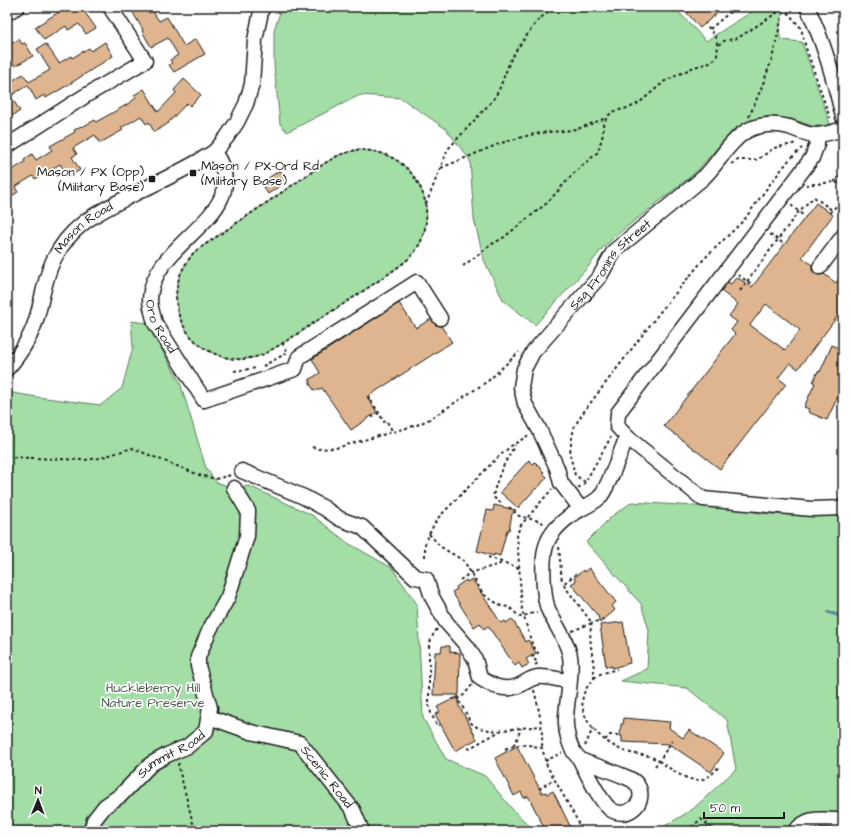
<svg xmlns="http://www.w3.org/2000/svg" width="850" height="838" font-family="'Architects Daughter',sans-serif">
	<rect width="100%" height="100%" fill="#fff"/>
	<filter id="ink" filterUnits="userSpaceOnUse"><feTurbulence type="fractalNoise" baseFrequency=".025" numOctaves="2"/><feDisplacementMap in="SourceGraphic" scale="8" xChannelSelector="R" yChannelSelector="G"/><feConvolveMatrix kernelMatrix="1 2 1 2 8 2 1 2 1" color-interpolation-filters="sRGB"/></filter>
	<g filter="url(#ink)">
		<g fill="#a2dea5" stroke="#5f7d60">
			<path d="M282 7H674L706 41 759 7H780L783 9 779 32 781 40 802 42 830 124 825 126H812L792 119 769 116 748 121 734 129 695 173 614 237 601 250 588 267 535 325 503 300 484 260 474 219 470 160 446 129 401 98 360 95 287 132 280 124 274 65V30Z"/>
			<path d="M356 150C384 149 409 162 421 189 429 206 428 230 418 247 411 259 398 267 387 275 365 290 344 304 321 318 302 331 283 344 262 355 258 357 250 358 245 359 205 362 170 327 177 287 179 273 186 263 194 252L325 163 339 155Z"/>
			<path d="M131 321 147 323 180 382 206 468 216 482 234 488 249 486 312 515 348 543 392 568 417 604 423 718 446 759 485 776 513 810 535 831H7V392L37 397 101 405 122 388 133 347Z"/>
			<path d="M632 502 727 508 768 514 815 516 843 514V831H657L693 809 736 769 727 720 687 688 621 681 647 669 649 630 641 604 586 542 612 516Z"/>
		</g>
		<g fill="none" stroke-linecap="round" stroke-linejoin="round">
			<path stroke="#60859b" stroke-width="3" d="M828 612 843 617"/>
		</g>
		<g fill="#deb58e" stroke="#1c1c1c" fill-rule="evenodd">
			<path d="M60 7H81L96 28 86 34 79 24 68 30 66 26 44 40 35 27 62 10Z"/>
			<path d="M138 7H150L159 21 167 17 184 46 196 39 205 54 174 72 169 65 172 63 170 60 178 55 168 38 151 47 142 31 143 30 132 11Z"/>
			<path d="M682 7H712L717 13 700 28Z"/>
			<path d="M7 34 13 43 19 39 22 44 25 43 33 56 15 66 7 53Z"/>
			<path d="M105 42 113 56 68 85 46 98 44 95 36 100 28 85 12 95 7 86V84L23 74 29 82 50 70 37 49 46 44 59 63 71 56 72 58 89 48 91 51Z"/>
			<path d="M184 79 201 95 190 106 187 103 166 125 154 132 149 122 146 124 141 116 121 128 123 130 100 143 95 135 73 148 77 154 72 157 80 170 68 177 60 164 35 179 33 176 15 187 18 192 10 197 7 192V173L25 162 24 160 32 154 36 160 52 150 50 146 75 132 74 130 81 126 82 127 95 120 96 122 128 104 136 98 134 95 144 89 158 112 176 93 174 90Z"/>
			<path d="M7 90 20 111 7 119Z"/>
			<path d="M280 170 287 181 268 194 261 183Z"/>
			<path d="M816 203 833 215 802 257 812 265V270L815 274 819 275 824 274 836 283 843 273V309L798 369 790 363 778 378 786 384 720 469 664 426 735 334 731 330 737 322 729 316 738 304 721 291 728 282 731 284 735 279 738 278 752 287ZM766 304 800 330 785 350 750 325Z"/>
			<path d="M399 303 416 328 431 319 436 325 441 326 452 342 367 397 377 412 351 430 322 388 318 390H314L310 384V379L320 373 312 359Z"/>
			<path d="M832 345 843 350V385L827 420 808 412 809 409 804 407 815 383 813 382 818 371 820 372Z"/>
			<path d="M529 460 533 464 535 462 541 468V469L544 472 543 473 547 477 537 489 536 488 518 508 500 492Z"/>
			<path d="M494 505 516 510 512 514 509 530H507L500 556 494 554V556L477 551 487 510 493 511Z"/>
			<path d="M589 568 616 602 612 606 615 610 600 623 598 616 571 584 576 581 574 578 583 570 584 572Z"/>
			<path d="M472 579 501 623 505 621 506 623 512 619 526 642 528 640 536 653 526 659 529 664 522 668 519 663 515 666 488 626 484 629 480 623 474 627 452 592 457 589 456 587 466 580 467 582Z"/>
			<path d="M623 622 630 663 612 668V666L606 667 600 625Z"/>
			<path d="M442 646H450V652L460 653 459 695H433L435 652H441Z"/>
			<path d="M459 696 458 704 477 739 455 751 435 714 440 712 437 707Z"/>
			<path d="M624 718 670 722 669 728 683 738 689 730 724 753 711 772 669 744 622 742V736H620L621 724H623Z"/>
			<path d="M517 746 542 793 546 792 547 794 553 791 571 828 565 831H546L528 796 524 798 521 792 514 796 495 758Z"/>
		</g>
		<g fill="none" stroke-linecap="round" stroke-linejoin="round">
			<g stroke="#1c1c1c" stroke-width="17">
				<g id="minor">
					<path d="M807 7C824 42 834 79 843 117"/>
					<path d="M7 13 17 7"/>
					<path d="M7 146 85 96 145 61 110 7"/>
					<path id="s1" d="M214 152C259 214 152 239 150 299 150 307 153 315 155 323L204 400 295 369 299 357 417 282 440 318"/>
					<path d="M820 267 843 236"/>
					<path id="s2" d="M7 369C21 353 33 334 38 313 43 295 45 278 53 261 71 223 101 211 136 193 157 183 178 173 199 161L214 152 227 137 237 122 246 104 252 84 255 40 262 7"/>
					<path d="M627 437 703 499 812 509 843 508"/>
					<path d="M242 471 304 497 324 508 340 519 362 527 415 577 426 579 432 597 446 622 466 645 475 659 480 678C491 685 504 692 518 686 525 683 530 678 538 677 548 676 559 680 569 681"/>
					<path id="s3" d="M581 509 561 483 557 468 539 429 525 404 521 387 524 369 533 352 600 276 614 251 703 178C717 165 726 146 742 134 755 124 774 123 789 127 798 130 807 135 816 135 824 135 835 131 843 129"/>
					<path id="s4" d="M209 717 251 732 300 743 353 810 362 831"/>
					<path d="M580 760C587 773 599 800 610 809 625 820 646 805 639 788 637 783 633 780 628 778 616 773 603 768 591 764 588 763 582 761 580 759 569 750 565 730 566 717 567 699 573 673 570 656 567 639 555 625 548 609 543 595 541 557 547 543 553 528 567 517 581 509 587 506 593 503 599 498 609 487 620 452 627 437L617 426 618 413 812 158 817 144V135"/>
					<path id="s5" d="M91 831 94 820 105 806 121 795 151 764 167 755 188 746 206 731 210 708 198 666V657L210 629 228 597 247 536 248 511 234 488"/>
					<path d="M795 831C811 814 823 821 843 820"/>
				</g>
			</g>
			<g stroke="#1c1c1c" stroke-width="2" stroke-dasharray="3 3" stroke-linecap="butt">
				<path d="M837 7 843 17"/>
				<path d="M710 29 736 7"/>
				<path d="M718 45 724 41 738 38 784 8V7"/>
				<path d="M749 117 761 89 772 59 784 8 801 28 806 48 830 118"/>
				<path d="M356 150C384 149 409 162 421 189 429 206 428 230 418 247 411 259 398 267 387 275 365 290 344 304 321 318 302 331 283 344 262 355 257 357 250 358 245 359 205 362 170 327 177 287 179 273 186 263 194 252L325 163 339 155Z"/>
				<path d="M731 164 738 160H757L774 148 797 143"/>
				<path d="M441 168 501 143 530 135 547 132 565 131 580 128 606 118"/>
				<path d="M834 182 843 174"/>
				<path d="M806 185 834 182 843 184"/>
				<path d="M426 204 448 149 493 100 499 90 510 61 517 49 535 24 552 7"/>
				<path d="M791 205 805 217"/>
				<path d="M830 213 832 210 843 201"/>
				<path d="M770 234 784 244"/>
				<path d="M463 266 492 244 503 238 547 203 574 173 598 152 603 134V125L607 117 612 112 631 107 639 103 665 81 694 67 710 63 716 58 718 52 716 37 705 23"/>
				<path d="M738 275 753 285"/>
				<path d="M740 291 799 211 814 197 832 210"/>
				<path d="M282 343 288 352"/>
				<path d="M263 366 287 353"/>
				<path d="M234 371 257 368"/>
				<path d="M368 396 379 413"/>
				<path d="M372 416 373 417 379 413 384 422 386 420 393 432"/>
				<path d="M312 447 318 449 336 448 417 425 430 419 488 381 519 352"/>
				<path d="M7 457 84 460 100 458 132 448 199 475 216 479 231 475"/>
				<path d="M585 482 575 475 570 455 571 444 574 427 585 410 660 312 703 260 744 220 770 184 789 160 802 148"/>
				<path d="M578 488 584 484 611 437"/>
				<path d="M501 503 493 497C497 476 504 464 515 445"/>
				<path d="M509 507 519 516 539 521 545 524"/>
				<path d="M429 534 441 547 464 561 483 594 501 606 509 607 520 617 537 612"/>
				<path d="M559 547 562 583"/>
				<path d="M425 557V544L429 534 437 519 496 459 511 446 529 435"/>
				<path d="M488 557 519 568"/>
				<path d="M460 580 470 573 500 564 501 561"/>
				<path d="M604 619 592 623C587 641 595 659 594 678 591 683 586 687 584 693 575 719 605 745 627 752 640 756 646 753 659 761L672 741"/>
				<path d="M437 629 433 635 429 645V706L431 713 437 726 440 725"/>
				<path d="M572 631 592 623 563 584 576 574"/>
				<path d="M535 665 538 663 532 657 538 653 532 644 522 610 517 534 521 525 552 489"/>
				<path d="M594 678 600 674 617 669"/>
				<path d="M472 685 464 695 457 699C475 722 462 728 499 731"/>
				<path d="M534 690C539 709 543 728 542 748"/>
				<path d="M452 699H457"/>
				<path d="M605 740 610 735H620"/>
				<path d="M513 745 516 742 521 728"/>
				<path d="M585 746 593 728"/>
				<path d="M468 749 502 730 541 726"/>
				<path d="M505 749C520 743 526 744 542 748L547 766 577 820 579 826 576 831"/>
				<path d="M545 761 562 753"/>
				<path d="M179 763 178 765 195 831"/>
				<path d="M655 766 659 761C680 775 700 793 719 766"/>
				<path d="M539 789 554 779"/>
				<path d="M687 831 701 819 715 831"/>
			</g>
			<use href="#minor" stroke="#fff" stroke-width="14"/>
		</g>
	</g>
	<g fill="#1c1c1c" stroke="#fff" stroke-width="1.5">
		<rect x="189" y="169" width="8" height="8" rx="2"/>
		<rect x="148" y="175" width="8" height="8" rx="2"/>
	</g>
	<g text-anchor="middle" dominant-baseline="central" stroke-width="3.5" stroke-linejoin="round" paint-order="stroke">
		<g font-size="13" fill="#1c1c1c" stroke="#fff" text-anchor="start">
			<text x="201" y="166">Mason / PX-Ord Rd<tspan x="201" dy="15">(Military Base)</tspan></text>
			<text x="144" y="172" text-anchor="end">Mason / PX (Opp)<tspan x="144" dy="15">(Military Base)</tspan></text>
		</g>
		<g font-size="13" fill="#1c1c1c" stroke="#fff">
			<text stroke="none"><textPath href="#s2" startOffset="165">Mason Road</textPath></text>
			<text stroke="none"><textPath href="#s3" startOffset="292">Ssg Fronins Street</textPath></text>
			<text stroke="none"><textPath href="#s1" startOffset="205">Oro Road</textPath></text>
			<text stroke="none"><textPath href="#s5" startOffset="114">Summit Road</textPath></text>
			<text stroke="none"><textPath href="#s4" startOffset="138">Scenic Road</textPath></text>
		</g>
		<g font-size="13" fill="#4b604c" stroke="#fff">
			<text x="153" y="688">Huckleberry Hill<tspan x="153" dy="15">Nature Preserve</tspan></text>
		</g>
	</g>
	<rect width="850" height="838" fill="none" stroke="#fff" stroke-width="24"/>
	<rect x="12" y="12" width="826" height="814" fill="none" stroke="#1c1c1c" stroke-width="1.5" filter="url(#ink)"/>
	<g transform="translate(38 800) rotate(1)" stroke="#ffffff" stroke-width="3" paint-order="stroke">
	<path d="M0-3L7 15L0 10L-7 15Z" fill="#1c1c1c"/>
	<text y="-6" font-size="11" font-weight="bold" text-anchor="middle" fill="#1c1c1c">N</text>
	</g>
	<path d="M704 812v6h80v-6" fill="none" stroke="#1c1c1c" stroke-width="2"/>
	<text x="710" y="812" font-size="12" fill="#1c1c1c" stroke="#ffffff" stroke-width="3" paint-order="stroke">50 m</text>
</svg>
